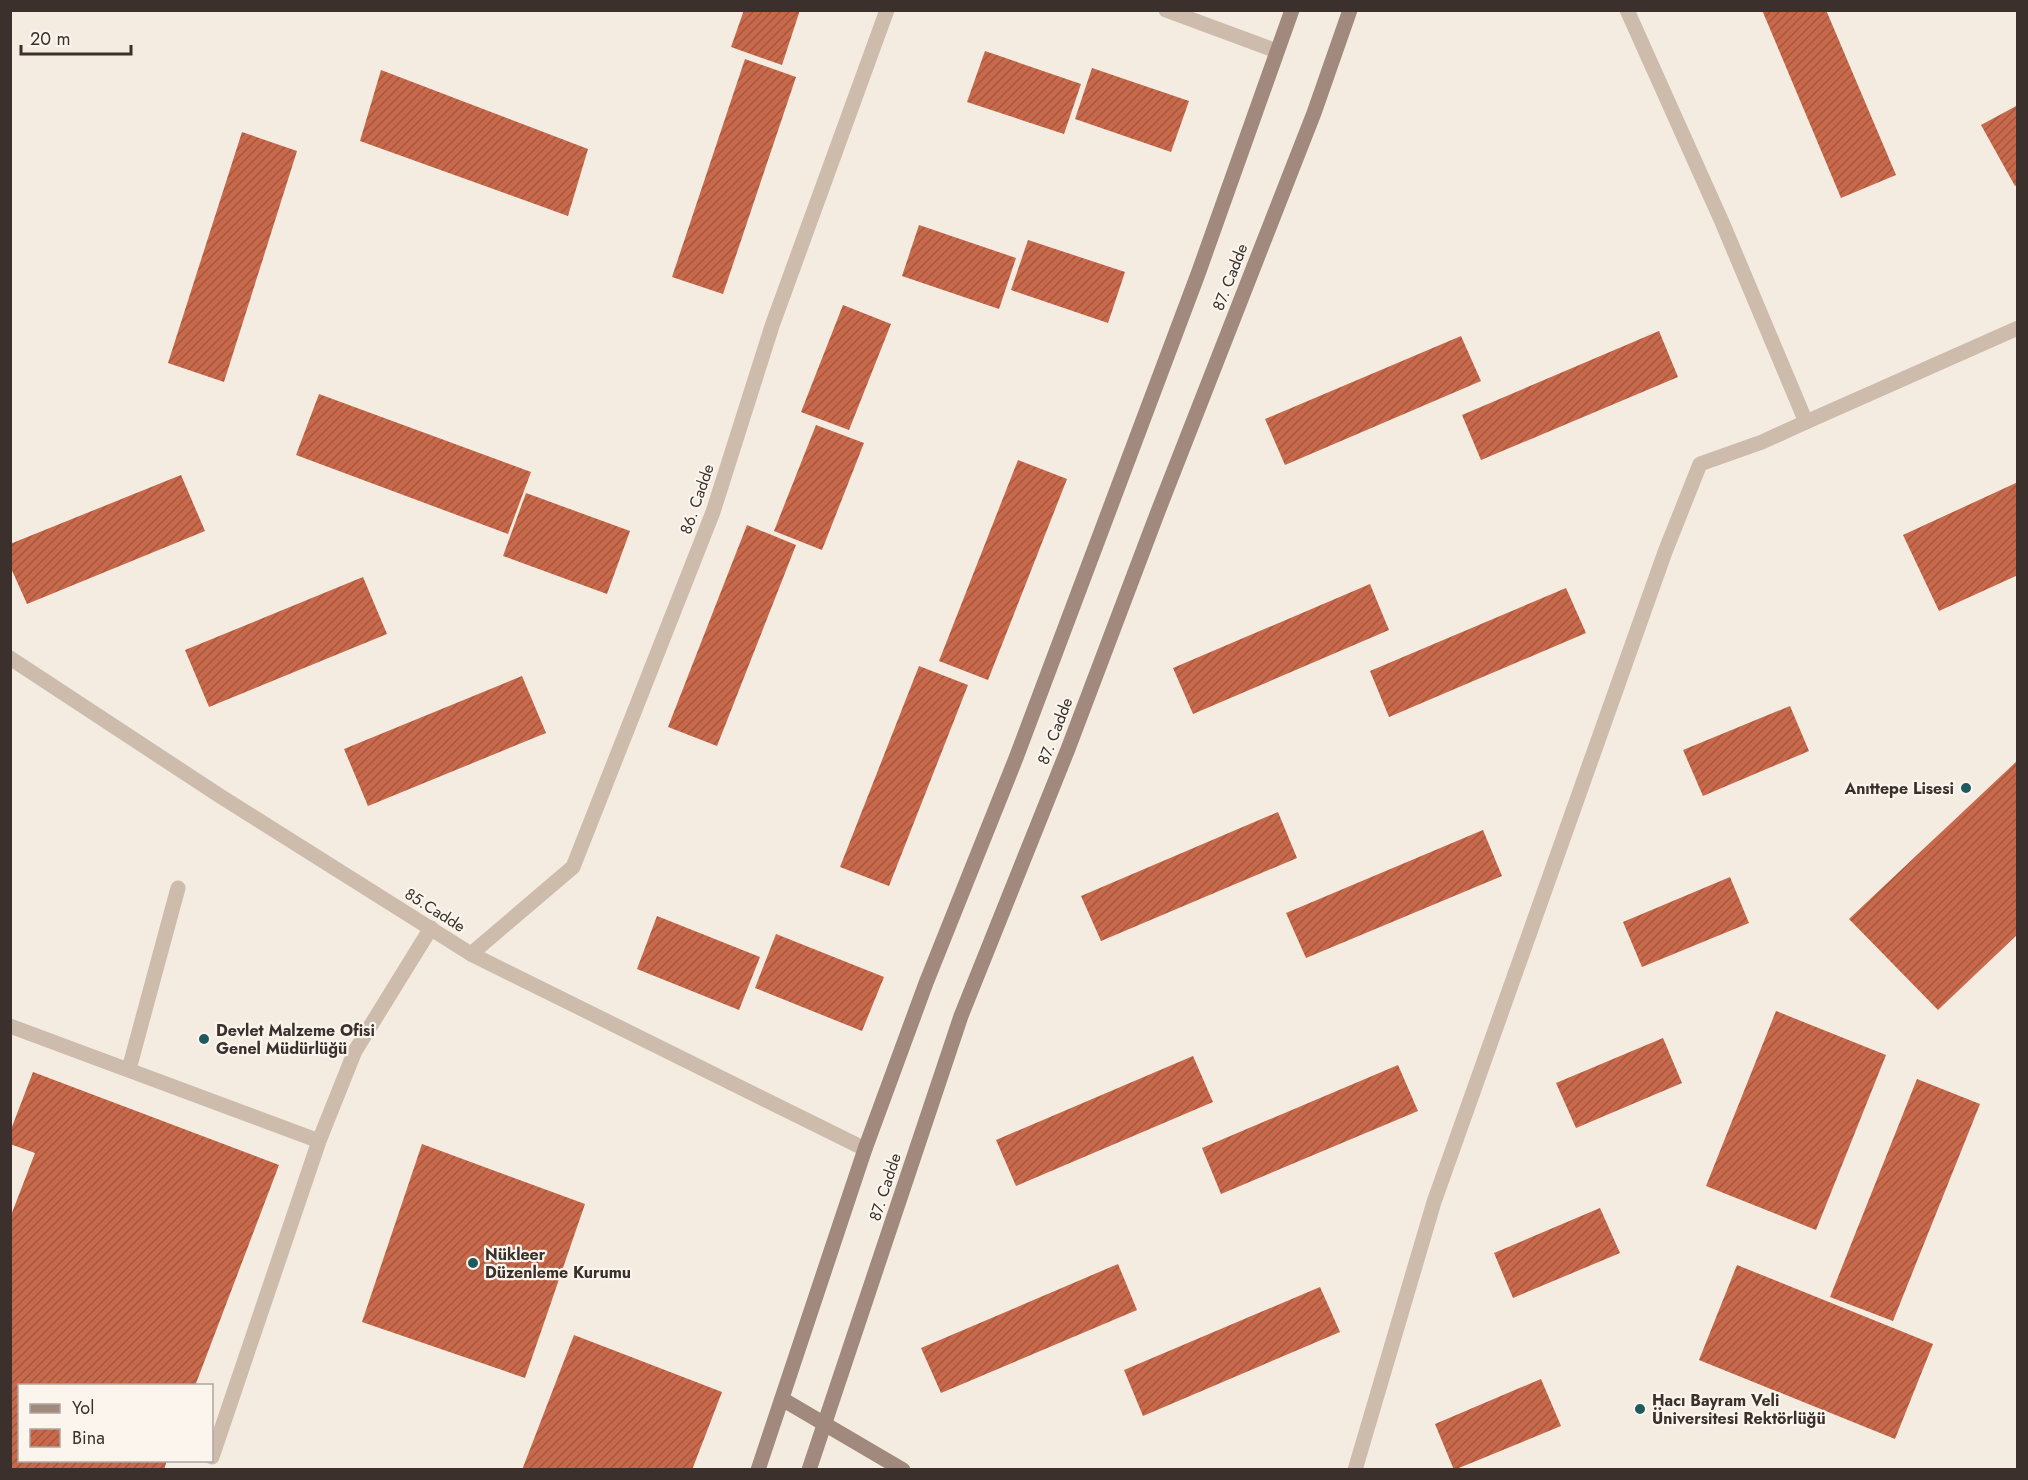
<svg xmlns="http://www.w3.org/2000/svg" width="2028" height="1480" font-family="Jost,sans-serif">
	<defs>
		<pattern id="building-hatch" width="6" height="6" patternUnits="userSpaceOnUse" patternTransform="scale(1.5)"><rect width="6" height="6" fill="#c8694b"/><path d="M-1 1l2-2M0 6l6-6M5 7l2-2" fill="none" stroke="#a4573f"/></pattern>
	</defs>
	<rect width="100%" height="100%" fill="#f4ebe1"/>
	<g fill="url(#building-hatch)">
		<path d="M744 10H800L782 65 731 47Z"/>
		<path d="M1762 10H1826L1896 175 1841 198Z"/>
		<path d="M985 51 1081 84 1064 134 967 102Z"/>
		<path d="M745 59 796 77 723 294 672 277Z"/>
		<path d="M1092 68 1189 101 1171 152 1075 119Z"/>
		<path d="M381 70 588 149 568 216 360 141Z"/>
		<path d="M2018 105V184L2015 186 1981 125Z"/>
		<path d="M242 132 297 151 224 382 168 363Z"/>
		<path d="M919 225 1016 258 999 309 902 276Z"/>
		<path d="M1028 240 1125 272 1108 323 1011 290Z"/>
		<path d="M843 305 891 324 849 430 801 412Z"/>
		<path d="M1659 331 1678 377 1481 460 1462 415Z"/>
		<path d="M1461 336 1481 381 1285 465 1265 419Z"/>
		<path d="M319 394 531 472 508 534 296 455Z"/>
		<path d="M816 425 864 443 822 550 774 531Z"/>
		<path d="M1018 460 1067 479 988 680 939 661Z"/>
		<path d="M181 475 205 531 27 604 10 566V544Z"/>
		<path d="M2018 482V575L1939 611 1903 535Z"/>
		<path d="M526 493 630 531 607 594 503 556Z"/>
		<path d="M747 525 796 545 717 746 668 727Z"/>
		<path d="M363 577 387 634 209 707 185 650Z"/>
		<path d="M1370 584 1389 630 1193 714 1173 668Z"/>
		<path d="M1566 588 1586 633 1389 717 1370 671Z"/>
		<path d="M919 666 968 685 889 886 840 867Z"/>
		<path d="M522 676 546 733 368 806 344 749Z"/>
		<path d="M1790 706 1809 751 1703 796 1683 750Z"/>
		<path d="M2018 760V934L1938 1010 1849 919Z"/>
		<path d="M1278 812 1297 858 1101 941 1081 896Z"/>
		<path d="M1483 830 1502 876 1306 958 1286 913Z"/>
		<path d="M1730 877 1749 923 1642 967 1623 922Z"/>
		<path d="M657 916 760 957 739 1010 637 969Z"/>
		<path d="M776 934 884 977 862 1031 755 988Z"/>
		<path d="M1776 1011 1886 1055 1816 1230 1706 1186Z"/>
		<path d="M1663 1038 1682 1083 1576 1128 1556 1083Z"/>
		<path d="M1193 1056 1213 1102 1016 1186 996 1140Z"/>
		<path d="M1398 1065 1418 1111 1221 1194 1202 1148Z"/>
		<path d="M33 1072 279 1165 195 1386H20V1460H167L164 1470H10V1218L35 1153 10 1144V1132Z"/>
		<path d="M1917 1079 1980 1104 1893 1321 1830 1297Z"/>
		<path d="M422 1144 585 1204 525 1378 362 1322Z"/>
		<path d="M1600 1208 1620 1253 1513 1298 1494 1253Z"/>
		<path d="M1118 1264 1137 1310 941 1393 921 1348Z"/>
		<path d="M1737 1265 1933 1344 1895 1439 1699 1360Z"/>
		<path d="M1320 1287 1340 1332 1143 1416 1124 1370Z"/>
		<path d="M574 1335 722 1392 692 1470H522Z"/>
		<path d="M1541 1379 1561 1426 1454 1470 1435 1424Z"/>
	</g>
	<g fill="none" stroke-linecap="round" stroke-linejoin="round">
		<g stroke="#cdbbac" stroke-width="15">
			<path d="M1166 10 1277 51"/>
			<path d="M10 1026 319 1141"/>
			<path d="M129 1069 178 888"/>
			<path d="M212 1457 319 1141 355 1051 431 928"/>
			<path d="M1355 1470 1434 1202 1665 552 1700 464 1762 442 1806 422"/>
		</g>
		<g stroke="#cdbbac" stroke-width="15">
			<path d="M1627 10 1722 222 1806 422 2018 328"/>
			<path d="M10 658 220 796 471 954 865 1149"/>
			<path d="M471 954 573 867 713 512 772 326 887 10"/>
		</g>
		<g stroke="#a18a7d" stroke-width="15">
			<path d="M782 1399 903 1470"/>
			<path d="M758 1470 865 1149 926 983 1016 758 1198 274 1292 10"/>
			<path d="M809 1470 961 1016 1068 749 1157 514 1314 113 1350 10"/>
		</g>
	</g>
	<g fill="#1f5a5e" stroke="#fbf5ee" stroke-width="2">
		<circle cx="1966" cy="788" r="6"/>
		<circle cx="204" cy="1039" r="6"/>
		<circle cx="473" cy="1263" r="6"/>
		<circle cx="1640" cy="1409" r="6"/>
	</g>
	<g text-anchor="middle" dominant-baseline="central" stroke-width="4.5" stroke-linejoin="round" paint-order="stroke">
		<g font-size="16" fill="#3b302b" stroke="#fbf5ee">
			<text transform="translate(1230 277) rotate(-69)">87. Cadde</text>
			<text transform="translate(697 499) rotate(-71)">86. Cadde</text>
			<text transform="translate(1055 731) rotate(-69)">87. Cadde</text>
			<text transform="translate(435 910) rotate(32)">85.Cadde</text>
			<text transform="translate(885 1187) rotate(-72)">87. Cadde</text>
		</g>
		<g font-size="16" font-weight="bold" fill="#3b302b" stroke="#fbf5ee" text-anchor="start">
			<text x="1954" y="788" text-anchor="end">Anıttepe Lisesi</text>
			<text x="216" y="1030">Devlet Malzeme Ofisi<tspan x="216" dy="18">Genel Müdürlüğü</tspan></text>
			<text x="485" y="1254">Nükleer<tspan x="485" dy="18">Düzenleme Kurumu</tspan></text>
			<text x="1652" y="1400">Hacı Bayram Veli<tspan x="1652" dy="18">Üniversitesi Rektörlüğü</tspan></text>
		</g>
	</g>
	<rect width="2028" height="1480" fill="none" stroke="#3b302b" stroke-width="24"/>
	<rect x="18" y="1384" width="195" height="78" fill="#fbf5ee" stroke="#aea6a0" stroke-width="1.5"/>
	<rect x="30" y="1404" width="30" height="9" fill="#a18a7d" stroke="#aea6a0" stroke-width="1.5"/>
	<text x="72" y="1414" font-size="18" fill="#3b302b">Yol</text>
	<rect x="30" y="1429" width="30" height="18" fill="url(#building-hatch)" stroke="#aea6a0" stroke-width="1.5"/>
	<text x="72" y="1444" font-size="18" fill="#3b302b">Bina</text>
	<path d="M21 45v9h110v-9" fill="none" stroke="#3b302b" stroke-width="3"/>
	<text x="30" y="45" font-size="18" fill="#3b302b" stroke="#fbf5ee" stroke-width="4.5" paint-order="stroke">20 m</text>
</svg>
